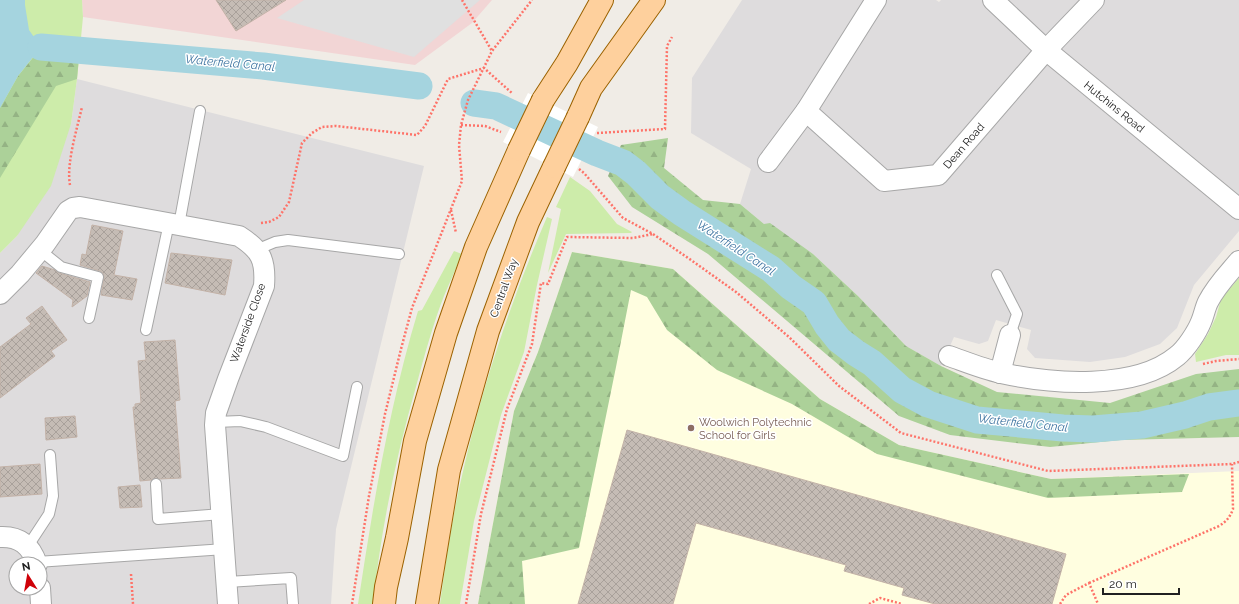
<svg xmlns="http://www.w3.org/2000/svg" width="1239" height="604" font-family="Raleway,sans-serif">
	<defs>
		<pattern id="forest-firs" width="22" height="20" patternUnits="userSpaceOnUse"><rect width="22" height="20" fill="#acd199"/><path d="M5 1l3.5 6h-7zM16 11l3.5 6h-7z" fill="#94b384"/></pattern>
		<pattern id="building-cross-hatch" width="8" height="8" patternUnits="userSpaceOnUse"><rect width="8" height="8" fill="#c5bcb5"/><path d="M0 0l8 8M0 8l8-8" fill="none" stroke="#a9a19b"/></pattern>
	</defs>
	<rect width="100%" height="100%" fill="#f0ece6"/>
	<g fill="#dedcdd" fill-rule="evenodd">
		<path d="M742 0H936L939 2 941 0H1239V231L1194 285 1177 328 1160 344 1125 357 1090 362 1035 358 1027 349 1031 330 996 320 988 341 979 344 954 337 941 366 906 346 858 296 813 254 764 224 740 204 751 169 691 133 692 78Z"/>
		<path d="M77 79 424 166 336 529 331 604H0V253L17 236 71 124ZM16 564H40V588H16Z"/>
	</g>
	<path fill="#f2d5d5" d="M82 0H492L472 23 415 65 83 17Z"/>
	<path fill="#fffee0" d="M572 252 673 269 820 399 899 445 1051 479 1239 471V604H478L514 411 538 352Z"/>
	<g fill="#cdecaa">
		<path d="M0 0H82L83 17 77 79 71 124 51 186 17 236 0 253Z"/>
		<path d="M570 177 590 191 617 224 632 232 631 233 566 234 548 273 561 209 556 207Z"/>
		<path d="M547 217 552 219 537 285 524 352 501 415 474 521 460 604H440C446 558 453 512 464 467 484 381 512 298 547 217Z"/>
		<path d="M454 251 462 254C456 268 450 282 444 296 433 324 425 354 417 383 396 456 381 529 373 604H358C373 505 389 407 418 311L422 310Z"/>
		<path d="M1239 278V355H1226L1196 362 1195 354 1208 334 1216 317 1221 299Z"/>
	</g>
	<g fill="url(#forest-firs)">
		<path d="M36 54 79 57 77 79 56 86 0 178V108L18 76Z"/>
		<path d="M668 138 664 168 703 200 740 204 764 224 770 223 813 254 858 296 906 346 941 366 997 392 1110 403 1196 374 1239 369V437L1121 440 1050 447 950 435 899 416 708 254 632 207 608 176 621 145Z"/>
		<path d="M572 252 673 269 820 399 899 445 1051 479 1189 474 1182 492 1048 498 877 454 792 404 717 370 667 330 647 297 631 290 616 367 579 548 522 561 525 604H478L514 411 538 352Z"/>
	</g>
	<path fill="#e0e0e0" d="M304 0H480L414 57 277 18Z"/>
	<path fill="#a5d4df" d="M0 0H25V5L29 30 41 47 18 76 0 108Z"/>
	<path fill="#fff" d="M528 93 598 127 573 177 503 142Z"/>
	<g fill="none" stroke-linecap="round" stroke-linejoin="round">
		<g stroke="#a5d4df" stroke-width="27">
			<path d="M41 47 263 66 419 86"/>
			<path d="M474 103 496 106 597 153 623 163 636 173 660 197 682 213 771 269 791 287 814 303 827 325 839 340 856 353 872 363 902 390 928 404 977 420 1063 428 1093 429 1142 425 1185 415 1209 407 1239 403"/>
		</g>
	</g>
	<g fill="url(#building-cross-hatch)" stroke="#c3b2a7">
		<path d="M216 0H286L236 31Z"/>
		<path d="M92 225 123 231 114 275 137 279 132 300 101 295 104 278 103 273 100 271 80 265 82 254 86 255Z"/>
		<path d="M171 253 232 260 225 295 165 283Z"/>
		<path d="M42 266 55 270 59 273 90 282 87 296 72 307 73 300 36 273Z"/>
		<path d="M42 306 67 340 51 351 55 356 0 398V347L31 324 26 318Z"/>
		<path d="M175 340 180 400 175 401 181 478 160 479 155 478 151 480 140 481 133 407H135V404L141 403 138 361 146 360 144 342Z"/>
		<path d="M75 416 77 437 46 440 45 418Z"/>
		<path d="M627 430 1066 554 1052 604H935L902 595 904 588 844 571 846 565 696 523 673 604H578Z"/>
		<path d="M40 464 42 494 0 497V467Z"/>
		<path d="M140 485 142 507 120 508 118 487Z"/>
	</g>
	<g fill="none" stroke-linecap="round" stroke-linejoin="round">
		<g stroke="#a7a7a7" stroke-width="12">
			<g id="service">
				<path d="M179 225 200 111"/>
				<path d="M40 250 61 267 98 277 89 318"/>
				<path d="M256 250 275 242 288 240 399 254"/>
				<path d="M997 275 1017 314 1010 335"/>
				<path d="M146 330 169 223"/>
				<path d="M216 422 240 421 266 427 343 456 357 387"/>
				<path d="M156 484 158 519 222 514"/>
				<path d="M28 546 49 514 53 496 50 455"/>
				<path d="M37 562 225 549"/>
				<path d="M227 582 291 578 293 604"/>
			</g>
		</g>
		<g stroke="#a7a7a7" stroke-width="22">
			<g id="minor">
				<path d="M876 0 806 111 884 181 938 175 1046 50 1094 0"/>
				<path d="M993 0 1046 50 1239 209"/>
				<path d="M768 162 806 111"/>
				<path d="M0 294 20 274 45 244 68 211 73 208 80 207 239 236C261 250 266 260 264 286L228 379 216 413 215 425 228 604"/>
				<path d="M949 356C966 362 983 369 1001 373 1051 384 1135 391 1177 356 1186 349 1197 332 1201 322 1204 315 1205 308 1208 302 1216 286 1228 274 1239 261"/>
				<path d="M1000 373 1010 335"/>
				<path d="M0 537C20 536 31 546 37 564"/>
				<path d="M40 588 41 604"/>
			</g>
		</g>
		<g stroke="#9b6200" stroke-width="24">
			<g id="primary">
				<path d="M543 100 567 63 602 0"/>
				<path d="M578 117 591 88 654 0"/>
				<path d="M384 604 386 587 397 538 415 441 446 333 476 247 519 150"/>
				<path d="M427 604 449 470 488 331 528 222 554 167"/>
			</g>
		</g>
		<g stroke="#fe7369" stroke-width="2.5" stroke-dasharray="2 2" stroke-linecap="butt">
			<path d="M462 0 492 51"/>
			<path d="M461 125 485 126 501 132"/>
			<path d="M597 133 665 129 667 46 672 37"/>
			<path d="M579 169 584 173 623 218 653 234 691 260 736 292 789 337 839 386 901 433 1048 471 1232 464 1239 462"/>
			<path d="M70 185C66 164 77 129 82 107"/>
			<path d="M451 210 456 233"/>
			<path d="M261 223 269 222 279 217 289 202 302 143 312 133 322 127 336 126 417 135 425 126 448 79 484 68 513 94"/>
			<path d="M1203 364 1216 361 1239 359"/>
			<path d="M131 574 133 604"/>
			<path d="M1089 583 1219 526C1227 521 1230 517 1233 509L1232 464"/>
			<path d="M352 604 369 496 385 414 401 349 412 308 462 181 459 145 461 125 468 100 492 51 532 0"/>
			<path d="M466 604 481 514 507 409 532 344 541 283 548 284 567 237 633 238 653 234"/>
			<path d="M869 604 880 598 902 604"/>
			<path d="M1060 604 1066 595 1089 583 1098 604"/>
		</g>
		<use href="#service" stroke="#fff" stroke-width="10"/>
		<use href="#minor" stroke="#fff" stroke-width="20"/>
		<use href="#primary" stroke="#fed09d" stroke-width="22"/>
		<g stroke="#9b6200" stroke-width="24" stroke-linecap="butt">
			<g id="primary-bridge">
				<path d="M519 150 543 100"/>
				<path d="M554 167 578 117"/>
			</g>
		</g>
		<use href="#primary-bridge" stroke="#fed09d" stroke-width="22"/>
	</g>
	<circle fill="#8d6e63" stroke="#fff" stroke-width="1.5" cx="691" cy="428" r="4"/>
	<g text-anchor="middle" dominant-baseline="central" stroke-width="3" stroke-linejoin="round" paint-order="stroke">
		<g font-size="11" fill="#202020" stroke="#fff">
			<text transform="translate(1114 107) rotate(39)">Hutchins Road</text>
			<text transform="translate(964 146) rotate(-49)">Dean Road</text>
			<text transform="translate(504 288) rotate(-70)">Central Way</text>
			<text transform="translate(248 323) rotate(-70)">Waterside Close</text>
		</g>
		<g font-size="11" fill="#785e54" stroke="#fff" text-anchor="start">
			<text x="699" y="422">Woolwich Polytechnic<tspan x="699" dy="13">School for Girls</tspan></text>
		</g>
		<g font-size="12" font-style="italic" fill="#4277a3" stroke="#fff">
			<text transform="translate(230 63) rotate(5)">Waterfield Canal</text>
			<text transform="translate(736 248) rotate(33)">Waterfield Canal</text>
			<text transform="translate(1023 423) rotate(6)">Waterfield Canal</text>
		</g>
	</g>
	<g transform="translate(28 576) rotate(349)"><circle r="19" fill="#ffffff" stroke="#a6a6a6"/>
	<path d="M0-3L7 15L0 10L-7 15Z" fill="#cf0008"/>
	<text y="-6" font-size="11" font-weight="bold" text-anchor="middle" fill="#202020">N</text>
	</g>
	<path d="M1103 588v6h76v-6" fill="none" stroke="#202020" stroke-width="2"/>
	<text x="1109" y="588" font-size="12" fill="#202020" stroke="#ffffff" stroke-width="3" paint-order="stroke">20 m</text>
</svg>
